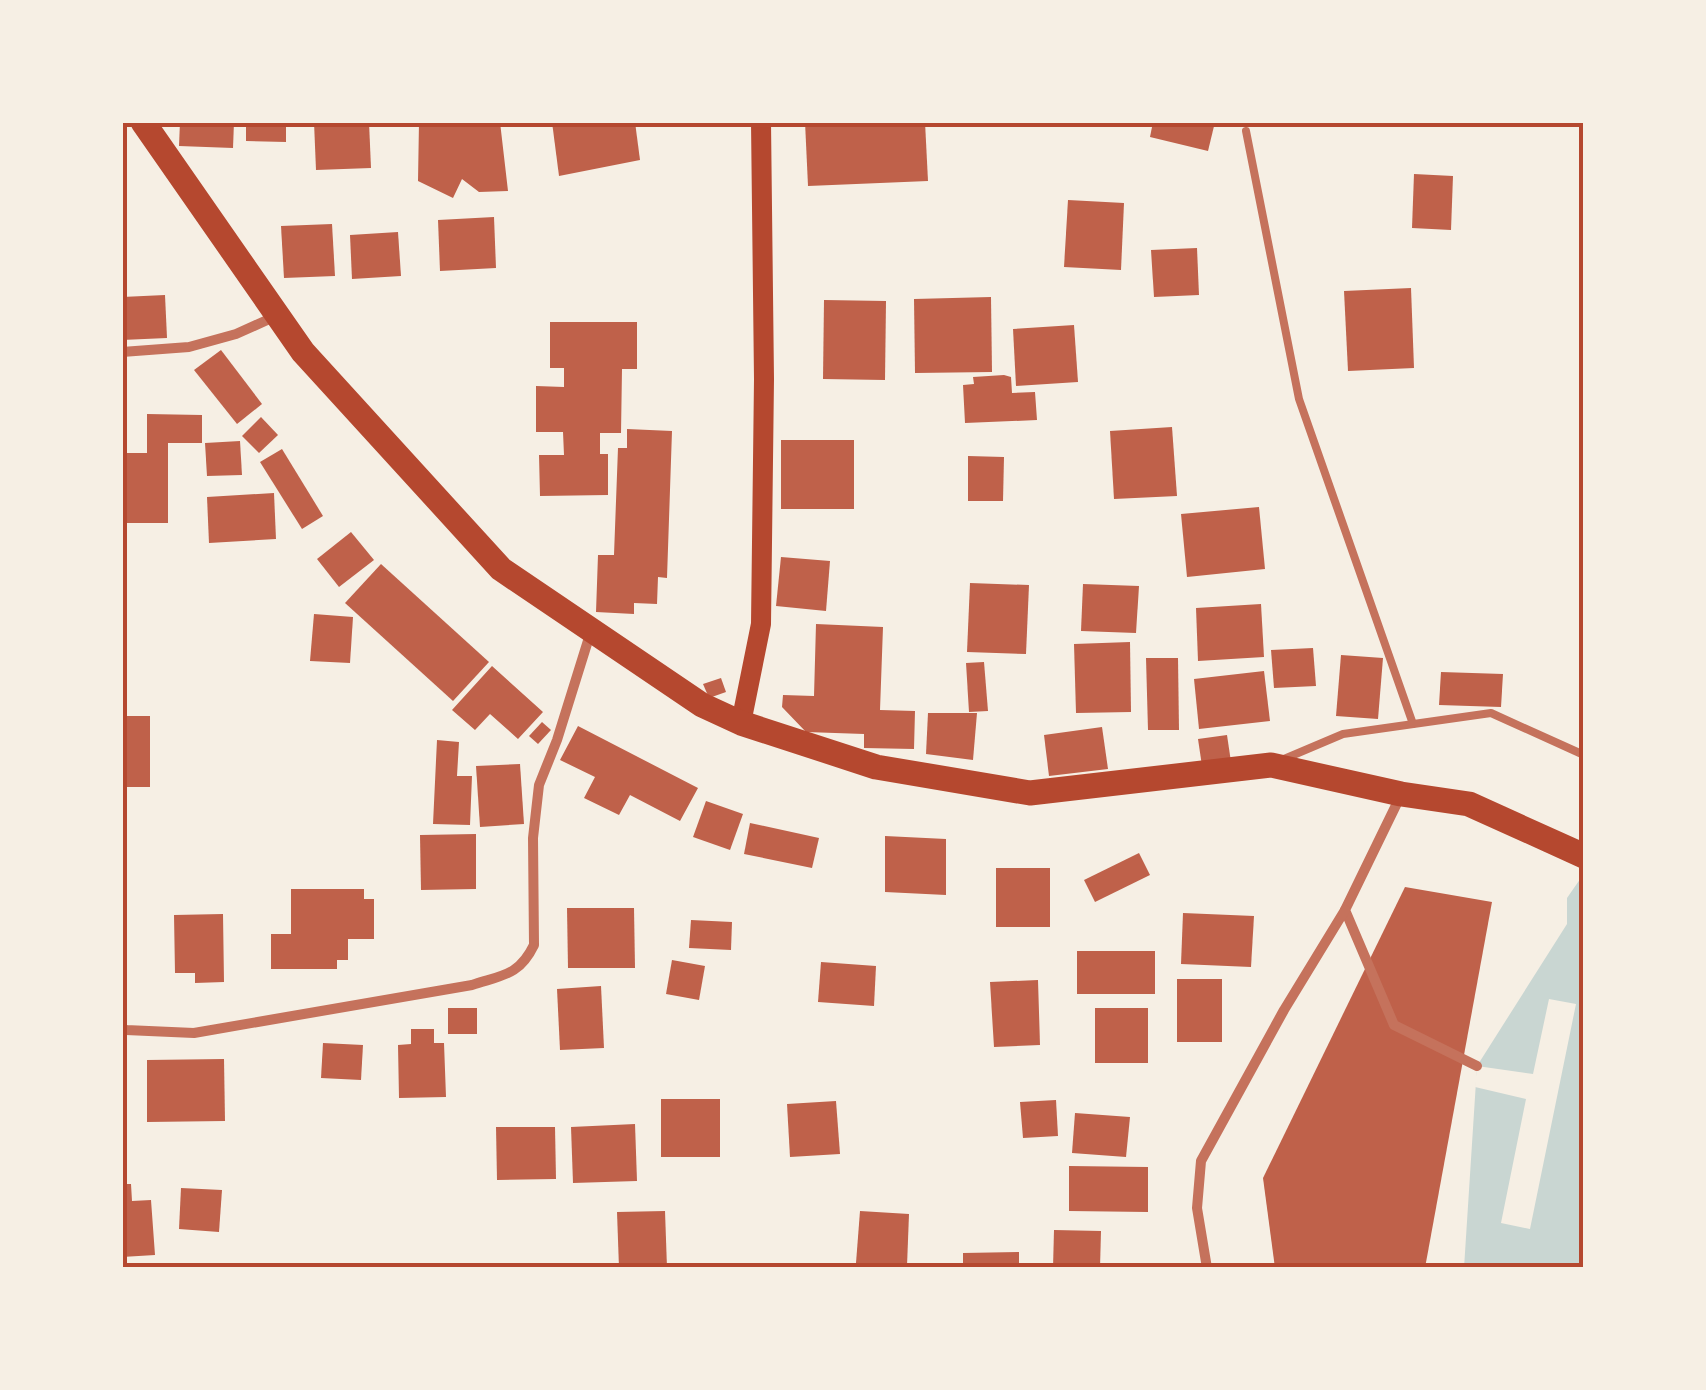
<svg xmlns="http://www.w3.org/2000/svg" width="1706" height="1390" font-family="Commissioner,sans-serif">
	<rect width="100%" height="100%" fill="#f6efe4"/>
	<path fill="#c9d6d2" d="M1583 875V1267L1464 1268 1477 1066 1567 924V898Z"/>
	<path fill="#f6efe4" d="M1549 999 1576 1004 1530 1229 1501 1223 1526 1099 1475 1087 1477 1066 1533 1074Z"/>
	<g fill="#bf614a">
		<path d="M180 122H234L233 148 179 146Z"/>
		<path d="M246 122H286V142L246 141Z"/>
		<path d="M314 122H369L371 168 316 170Z"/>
		<path d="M419 122H500L508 191 479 192 462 179 453 198 418 181Z"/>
		<path d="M552 122H635L640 160 559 176Z"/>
		<path d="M805 122H925L928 181 808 186Z"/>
		<path d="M1153 122H1215L1208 151 1150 137Z"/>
		<path d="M1414 174 1453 176 1451 230 1412 228Z"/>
		<path d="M1068 200 1124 203 1121 270 1064 267Z"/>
		<path d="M494 217 496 268 440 271 438 220Z"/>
		<path d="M332 224 335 276 284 278 281 226Z"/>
		<path d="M398 232 401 276 352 279 350 235Z"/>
		<path d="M1197 248 1199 295 1154 297 1151 250Z"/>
		<path d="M1411 288 1414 368 1348 371 1344 291Z"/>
		<path d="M165 295 167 338 122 340V297Z"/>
		<path d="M991 297 992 372 915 373 914 299Z"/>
		<path d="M824 300 886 301 885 380 823 379Z"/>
		<path d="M550 322H637V369H622L621 433H600V454H608V495L540 496 539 455H564L563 432H536V386L564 387V368H550Z"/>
		<path d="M1074 325 1078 382 1016 386 1013 329Z"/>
		<path d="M221 350 262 404 237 424 194 370Z"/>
		<path d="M1004 375 1011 377 1012 393 1035 392 1037 420 965 423 963 385 974 384 973 377Z"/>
		<path d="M147 414 202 415V443H168V523H123L124 453H147Z"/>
		<path d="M261 417 278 435 259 453 242 436Z"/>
		<path d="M1172 427 1177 496 1114 499 1110 431Z"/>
		<path d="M627 429 672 431 667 578 658 577 657 604 634 603V614L596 612 598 555H614L618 448H627Z"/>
		<rect x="781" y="440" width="73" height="69"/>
		<path d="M240 441 242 475 207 476 205 443Z"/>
		<path d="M282 449 323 516 302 529 260 462Z"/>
		<path d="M968 456 1004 457 1003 501H968Z"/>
		<path d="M274 493 276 539 209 543 207 497Z"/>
		<path d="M1259 507 1265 569 1187 577 1181 514Z"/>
		<path d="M351 532 374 560 339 587 317 559Z"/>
		<path d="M781 557 830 561 826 611 776 606Z"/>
		<path d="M381 564 489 662 453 701 345 603Z"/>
		<path d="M970 583 1029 585 1026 654 967 652Z"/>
		<path d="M1083 584 1139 586 1136 633 1081 631Z"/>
		<path d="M1261 604 1264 657 1198 661 1196 608Z"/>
		<path d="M314 614 353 617 350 663 310 661Z"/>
		<path d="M816 624 883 627 880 710 915 711 914 749 864 748V734L806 732 782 707 783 695 814 696Z"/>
		<path d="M1130 642 1131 712 1076 713 1074 644Z"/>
		<path d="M1313 648 1316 686 1274 688 1271 650Z"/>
		<path d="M1341 655 1383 658 1378 719 1336 716Z"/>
		<path d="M1146 658H1178L1179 730H1148Z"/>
		<path d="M984 662 988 711 969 712 966 663Z"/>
		<path d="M492 666 543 712 518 739 490 714 475 730 452 710Z"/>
		<path d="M1264 671 1270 721 1199 729 1194 679Z"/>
		<path d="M1441 672 1503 674 1501 707 1439 705Z"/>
		<path d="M721 678 726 692 709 698 703 684Z"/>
		<path d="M928 713H977L973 760 926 754Z"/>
		<rect x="122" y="716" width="28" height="71"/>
		<path d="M542 722 551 730 538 744 529 736Z"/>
		<path d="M578 726 698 788 680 821 630 795 619 815 584 798 595 777 560 760Z"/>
		<path d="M1102 727 1108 769 1049 776 1044 735Z"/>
		<path d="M1227 735 1231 762 1202 766 1198 739Z"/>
		<path d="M437 740 459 742 457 776H472L470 825 433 824Z"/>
		<path d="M520 764 524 824 480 827 476 766Z"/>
		<path d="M706 801 743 814 730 850 693 837Z"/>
		<path d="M750 823 819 838 812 868 744 854Z"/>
		<path d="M476 834V889L421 890 420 835Z"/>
		<path d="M885 836 946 839V895L885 892Z"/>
		<path d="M1139 853 1150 875 1095 902 1084 880Z"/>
		<rect x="996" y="868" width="54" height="59"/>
		<path d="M1405 887 1492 902 1425 1268H1275L1263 1178Z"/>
		<path d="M291 889H364V899H374V939H348V960H337V969H271V934H291Z"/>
		<path d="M567 908H634L635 968H568Z"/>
		<path d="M1183 913 1254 916 1251 967 1181 964Z"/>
		<path d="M223 914 224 982 195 983V973H175L174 915Z"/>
		<path d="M691 920 732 922 731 950 689 948Z"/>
		<rect x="1077" y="951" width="78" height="43"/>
		<path d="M672 960 705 966 699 1000 666 994Z"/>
		<path d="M821 962 876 966 874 1006 818 1002Z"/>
		<rect x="1177" y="979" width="45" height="63"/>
		<path d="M1038 980 1040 1045 994 1047 990 982Z"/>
		<path d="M601 986 604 1048 560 1050 557 989Z"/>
		<rect x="448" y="1008" width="29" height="26"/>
		<rect x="1095" y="1008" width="53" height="55"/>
		<path d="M411 1029H434V1043H444L446 1097 399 1098 398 1045 411 1044Z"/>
		<path d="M323 1043 363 1045 361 1080 321 1078Z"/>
		<path d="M224 1059 225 1121 147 1122V1060Z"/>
		<rect x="661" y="1099" width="59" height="58"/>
		<path d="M1056 1100 1058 1136 1023 1138 1020 1102Z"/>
		<path d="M836 1101 840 1154 790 1157 787 1104Z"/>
		<path d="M1075 1113 1130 1117 1126 1157 1072 1153Z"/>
		<path d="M635 1124 637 1181 573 1183 571 1127Z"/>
		<path d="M496 1127H555L556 1179 497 1180Z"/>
		<path d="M1069 1166 1148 1167V1212L1069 1211Z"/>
		<path d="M122 1184H131L132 1201 151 1200 155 1255 122 1257Z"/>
		<path d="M181 1188 222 1190 219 1232 179 1229Z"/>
		<path d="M665 1211 667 1268H619L617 1212Z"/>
		<path d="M860 1211 909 1214 907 1266 856 1263Z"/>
		<path d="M1054 1230 1101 1231 1100 1268H1053Z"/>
		<path d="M1019 1252V1268H963V1253Z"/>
	</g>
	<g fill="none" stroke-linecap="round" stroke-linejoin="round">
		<g stroke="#c5725c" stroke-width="8">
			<path d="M1246 131 1299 399 1413 724"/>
			<path d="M1284 759 1343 734 1491 713 1584 755"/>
		</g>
		<g stroke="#c5725c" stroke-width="10">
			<path d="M122 352 189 347 236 334 276 316"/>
			<path d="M1400 797 1345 910 1394 1025 1477 1066"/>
			<path d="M122 1028 126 1030 194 1033 472 985C502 975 519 976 534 945L533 838 539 785 557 740 591 631"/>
			<path d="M1207 1268 1197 1208 1201 1161 1284 1010 1345 910"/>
		</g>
		<path stroke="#b5482f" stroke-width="20" d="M741 723 761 624 764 379 761 122"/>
		<path stroke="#b5482f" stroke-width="25" d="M143 122 303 352 501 569 702 705 741 723 876 767 1030 793 1271 765 1401 794 1469 804 1584 856"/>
	</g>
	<rect width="1706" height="1390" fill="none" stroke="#f6efe4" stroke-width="250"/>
	<rect x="125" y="125" width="1456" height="1140" fill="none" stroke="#b5482f" stroke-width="4"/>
</svg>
